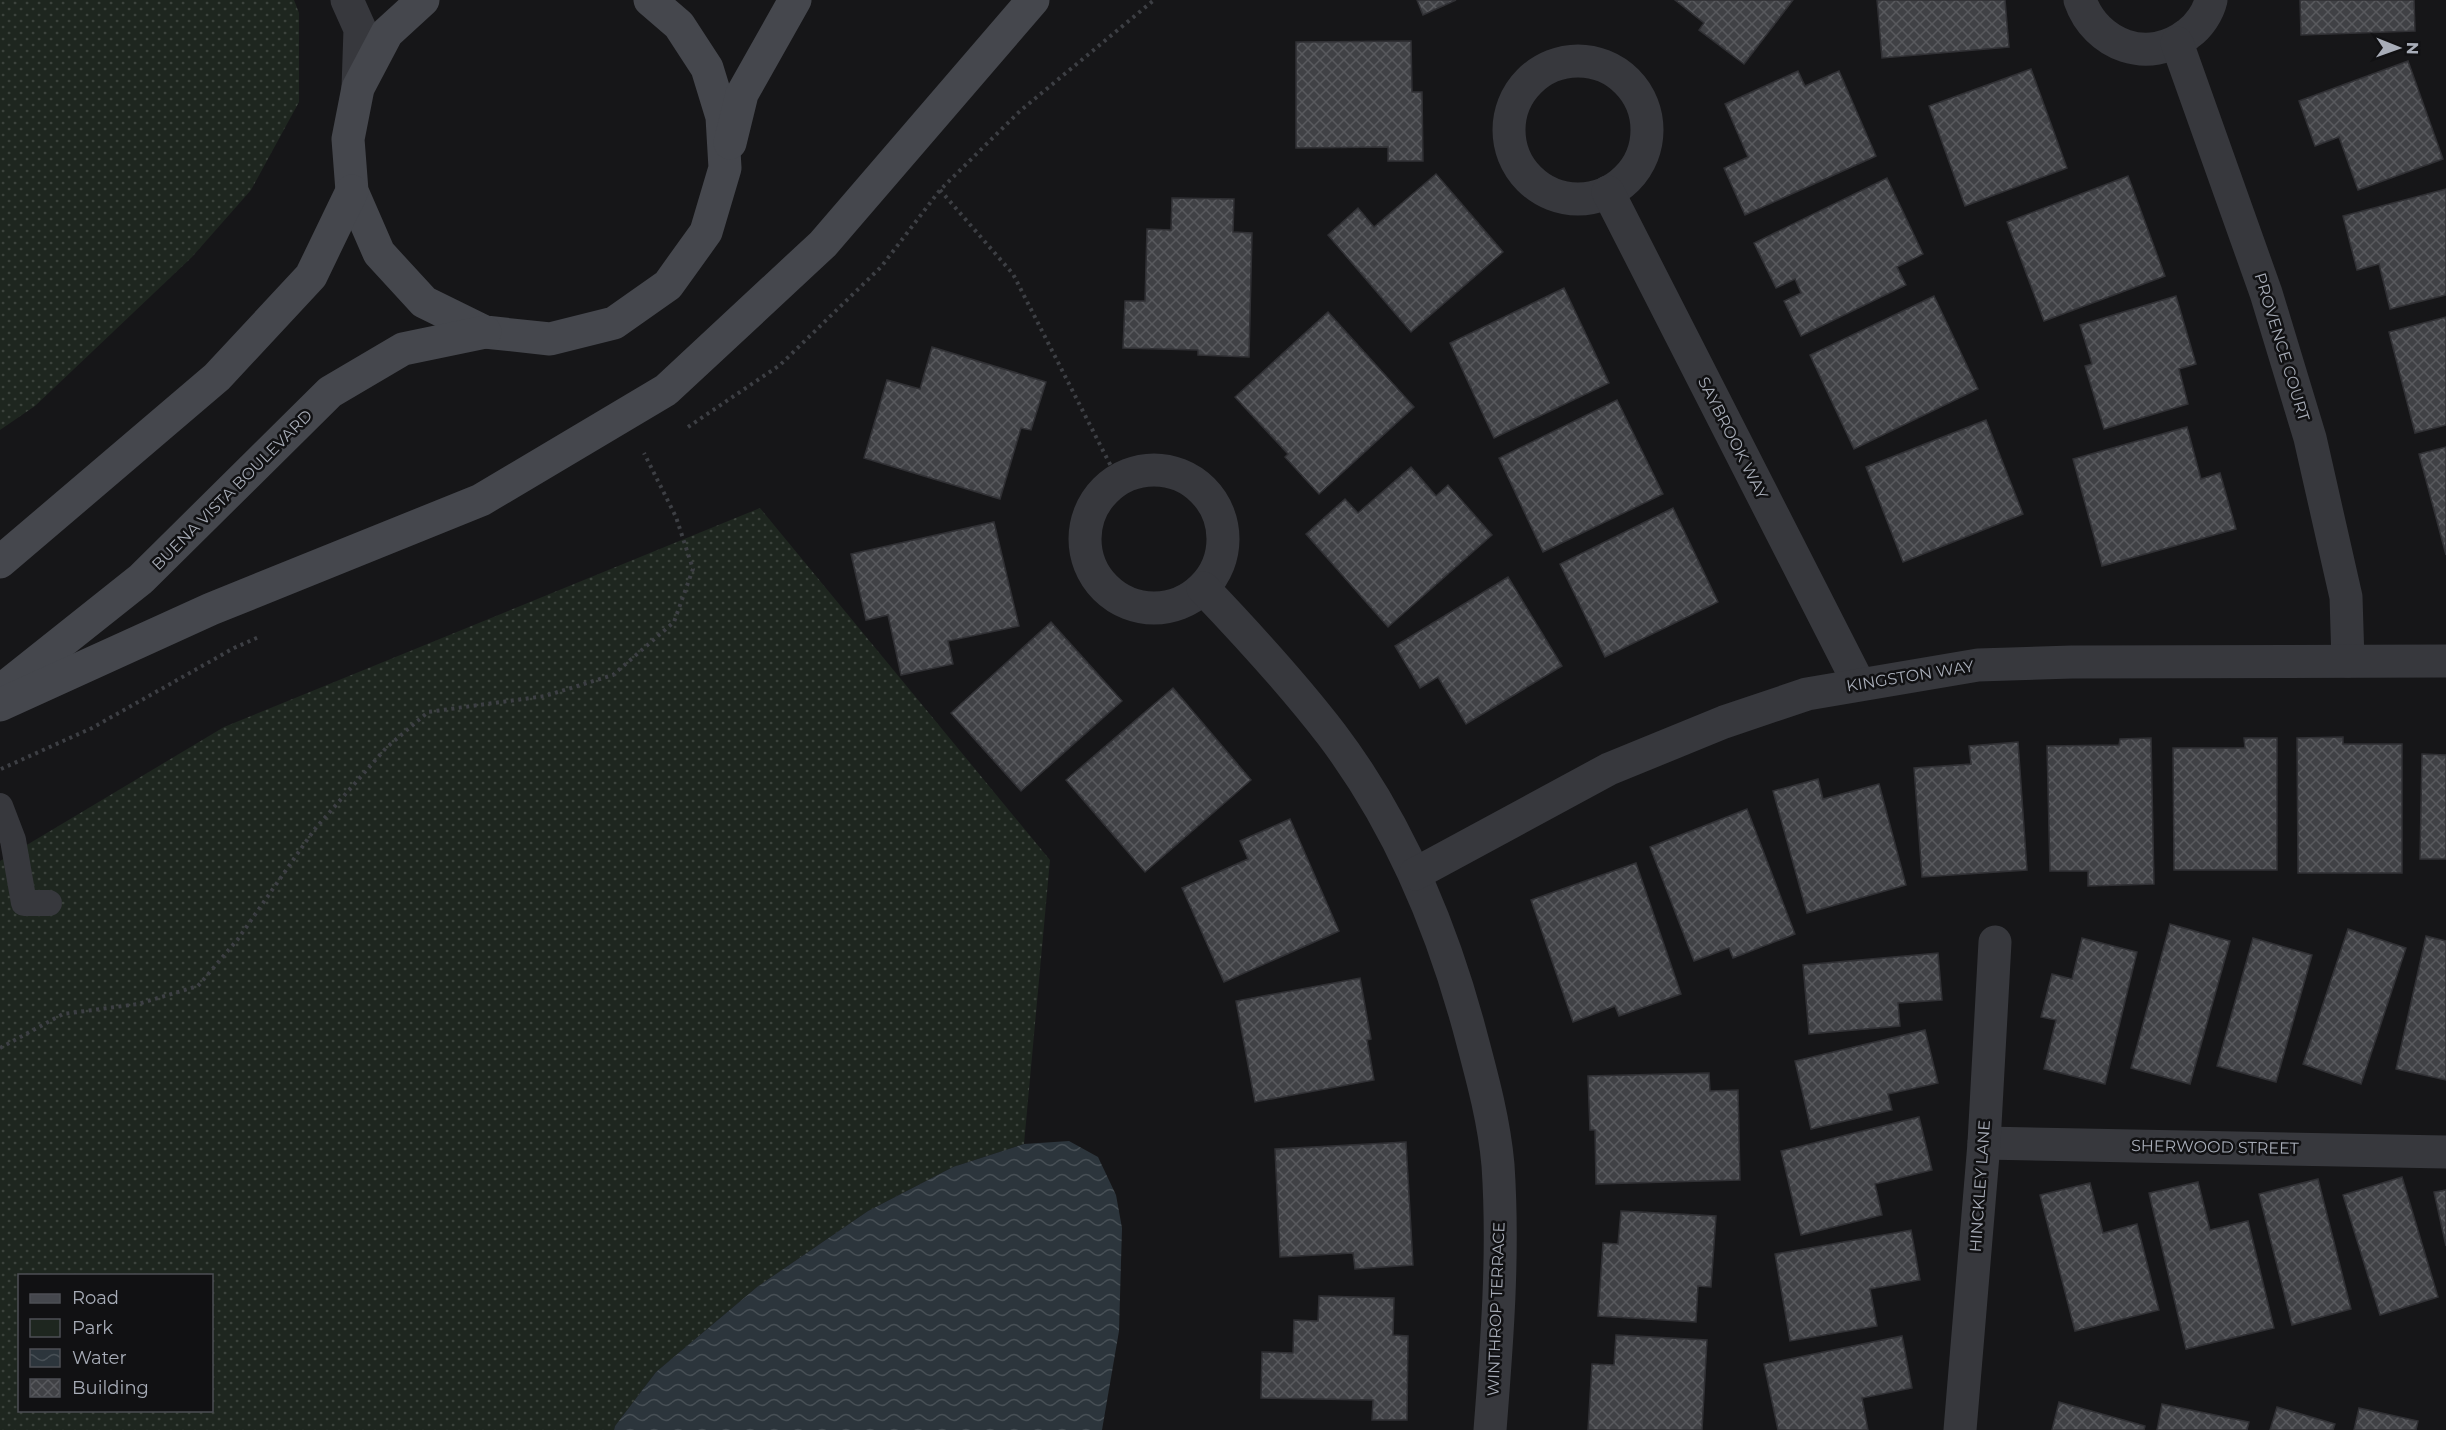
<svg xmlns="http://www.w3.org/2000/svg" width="2446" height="1430" font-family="Montserrat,sans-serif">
	<defs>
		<pattern id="green-dots" width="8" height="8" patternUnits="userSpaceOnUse" patternTransform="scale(1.5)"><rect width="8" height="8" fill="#1e261f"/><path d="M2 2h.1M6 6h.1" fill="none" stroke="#3c433d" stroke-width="1.8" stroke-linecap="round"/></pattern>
		<pattern id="water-waves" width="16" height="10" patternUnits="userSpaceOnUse" patternTransform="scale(1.5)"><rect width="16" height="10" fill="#2c353c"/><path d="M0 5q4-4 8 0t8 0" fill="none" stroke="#485056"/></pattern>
		<pattern id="building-cross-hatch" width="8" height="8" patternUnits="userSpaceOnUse" patternTransform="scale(1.5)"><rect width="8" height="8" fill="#404145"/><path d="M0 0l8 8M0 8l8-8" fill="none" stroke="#595a5e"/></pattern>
	</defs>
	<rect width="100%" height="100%" fill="#161618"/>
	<g fill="url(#green-dots)" fill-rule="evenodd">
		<path d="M0 0H294L299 13V102L251 190 192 257 35 406 0 430Z"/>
		<path d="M760 508 1050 860 1024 1144 953 1167 868 1211 757 1287 656 1372 615 1426 614 1430H0V861L224 727ZM20 1276H212V1410H20Z"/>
	</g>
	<path fill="url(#water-waves)" d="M1069 1141 1098 1157 1116 1195 1122 1228 1119 1331 1102 1430H614L615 1426 656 1372 757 1287 868 1211 953 1167 1024 1144Z"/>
	<g fill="url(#building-cross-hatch)" stroke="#303034" stroke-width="1.5">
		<path d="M1417 0H1456L1423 15Z"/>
		<path d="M1675 0H1793L1744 64 1699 30 1704 23Z"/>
		<path d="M1877 0H2005L2009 47 1882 58Z"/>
		<path d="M2300 0H2414L2415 31 2301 35Z"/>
		<path d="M1411 41 1412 92H1422L1423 161H1388V147L1296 148V42Z"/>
		<path d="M2408 61 2443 159 2358 190 2339 137 2315 146 2299 101Z"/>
		<path d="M2031 69 2067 168 1965 206 1929 106Z"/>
		<path d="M1798 71 1805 86 1839 71 1876 156 1745 215 1724 168 1748 157 1725 104Z"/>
		<path d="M1436 174 1503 252 1411 332 1328 235 1358 208 1374 227Z"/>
		<path d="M2128 176 2165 276 2044 321 2007 222Z"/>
		<path d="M1887 178 1923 254 1897 267 1906 285 1801 336 1784 301 1801 293 1795 279 1776 288 1754 243Z"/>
		<path d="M2446 189V295L2390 309 2379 264 2357 270 2343 216Z"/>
		<path d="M1172 198 1234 199 1233 232 1252 233 1249 357 1198 355V350L1123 348 1125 301H1145L1147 229 1171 230Z"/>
		<path d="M1564 288 1609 383 1494 438 1450 343Z"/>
		<path d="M1934 296 1978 389 1854 449 1810 355Z"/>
		<path d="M2176 296 2196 364 2179 369 2188 404 2104 429 2085 366 2092 364 2080 325Z"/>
		<path d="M1328 312 1414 407 1319 494 1285 457 1288 454 1235 397Z"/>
		<path d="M2446 317V425L2415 433 2389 332Z"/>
		<path d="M932 347 1046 382 1031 430 1021 428 1000 499 864 458 887 380 920 389Z"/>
		<path d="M1617 400 1663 494 1543 552 1499 458Z"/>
		<path d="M1986 420 2023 514 1903 562 1866 467Z"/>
		<path d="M2187 427 2201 479 2220 473 2236 529 2102 566 2073 459Z"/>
		<path d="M2446 447V555L2419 454Z"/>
		<path d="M1411 467 1436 496 1448 485 1492 535 1388 627 1306 534 1345 499 1358 513Z"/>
		<path d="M1673 508 1718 602 1605 657 1560 564Z"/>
		<path d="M994 522 1019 626 948 641 953 664 901 675 888 615 866 620 851 554Z"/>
		<path d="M1508 577 1562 666 1466 724 1438 677 1420 688 1395 646Z"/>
		<path d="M1051 622 1122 701 1021 791 951 713Z"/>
		<path d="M1173 688 1251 780 1145 872 1066 780Z"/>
		<path d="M2343 737V744H2402V873H2298L2297 738Z"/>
		<path d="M2151 738 2154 884 2088 886V871H2050L2047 746 2119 745 2120 739Z"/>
		<path d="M2244 738H2277V870H2174L2173 748H2245Z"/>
		<path d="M2018 742 2027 870 1922 877 1914 768 1971 764 1969 746Z"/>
		<path d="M2422 754 2446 755V859H2420Z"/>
		<path d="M1818 779 1823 799 1879 784 1906 885 1807 913 1773 791Z"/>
		<path d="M1747 809 1795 934 1733 958 1729 948 1694 961 1650 847Z"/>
		<path d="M1290 819 1339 931 1224 982 1182 888 1248 859 1240 841Z"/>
		<path d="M1636 863 1681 994 1619 1016 1615 1006 1573 1022 1531 900Z"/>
		<path d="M2170 924 2230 941 2190 1084 2131 1068Z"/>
		<path d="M2348 929 2406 948 2361 1084 2303 1064Z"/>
		<path d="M2426 936 2446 941V1080L2396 1069Z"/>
		<path d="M2082 938 2137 952 2105 1084 2044 1069 2056 1020 2041 1017 2052 974 2072 979Z"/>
		<path d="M2253 938 2312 955 2276 1082 2217 1066Z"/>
		<path d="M1938 953 1942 1000 1898 1003 1900 1026 1809 1034 1803 965Z"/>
		<path d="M1360 978 1371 1039 1367 1040 1374 1080 1255 1102 1236 1001Z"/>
		<path d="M1925 1030 1938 1083 1888 1094 1892 1110 1811 1129 1795 1061Z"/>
		<path d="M1709 1073 1710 1091 1738 1090 1740 1180 1596 1184 1595 1130H1590L1588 1076Z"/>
		<path d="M1919 1117 1932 1170 1875 1184 1882 1215 1801 1235 1781 1151Z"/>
		<path d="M1406 1142 1413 1265 1355 1269 1353 1253 1280 1257 1275 1149Z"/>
		<path d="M2402 1177 2438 1297 2380 1315 2343 1195Z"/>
		<path d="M2318 1179 2351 1309 2292 1325 2259 1194Z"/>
		<path d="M2198 1182 2210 1230 2248 1221 2274 1328 2186 1349 2149 1193Z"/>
		<path d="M2090 1183 2103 1233 2137 1224 2159 1310 2075 1331 2040 1195Z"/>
		<path d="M2446 1190V1246L2434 1192Z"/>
		<path d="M1621 1211 1716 1216 1711 1287 1698 1286 1696 1322 1598 1316 1603 1243 1618 1244Z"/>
		<path d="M1911 1230 1920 1280 1870 1289 1877 1326 1790 1341 1775 1254Z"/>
		<path d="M1319 1296 1394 1298 1393 1335 1408 1336 1407 1420H1372L1373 1400 1261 1398 1262 1352 1293 1353 1294 1320 1318 1321Z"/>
		<path d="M1616 1335 1707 1340 1702 1430H1588L1592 1364 1614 1365Z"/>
		<path d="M1902 1336 1912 1388 1862 1398 1868 1430H1778L1764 1364Z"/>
		<path d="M2059 1402 2145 1426 2144 1430H2052Z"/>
		<path d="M2162 1404 2249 1422 2247 1430H2157Z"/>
		<path d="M2277 1407 2335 1424 2333 1430H2270Z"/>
		<path d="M2359 1408 2418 1421 2416 1430H2354Z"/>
	</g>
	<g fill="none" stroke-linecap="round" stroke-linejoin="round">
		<g stroke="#3d3f44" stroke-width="4" stroke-dasharray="3 4.5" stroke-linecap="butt">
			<path d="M940 190 1013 274 1118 480"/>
			<path d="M688 427 780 365 881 267 940 190 1020 111 1154 0"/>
			<path d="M1 769 92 728 234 648 261 636"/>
			<path d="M0 1048 63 1014 138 1004 198 986 238 939 314 830 386 748 428 712 545 696 613 675 674 622 693 569 676 517 644 453"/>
		</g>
		<path stroke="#37383d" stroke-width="26" d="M0 806 13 840 24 903H49"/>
		<g stroke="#37383d" stroke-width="33">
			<path d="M2080 0C2096 46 2149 65 2188 34 2199 26 2208 13 2211 0"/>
			<path d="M2177 43 2266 293 2310 438 2346 597 2348 661"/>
			<circle cx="1578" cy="130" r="69"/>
			<path d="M1608 192 1859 684"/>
			<circle cx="1154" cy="539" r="69"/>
			<path d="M1203 588C1248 635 1292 683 1332 735 1397 821 1441 925 1469 1028 1481 1073 1494 1119 1498 1165 1504 1254 1497 1342 1490 1430"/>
			<path d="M1415 874 1609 769 1724 722 1807 694 1978 665 2072 662 2446 661"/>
			<path d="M1984 1143 2446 1152"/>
			<path d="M1960 1430 1984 1143 1995 942"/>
		</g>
		<path stroke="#37383d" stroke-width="33" d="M347 0 360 29 358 88"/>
		<g stroke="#45474d" stroke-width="33">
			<path d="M423 0 387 33 358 88 348 139 352 191 379 253 424 302 485 332 550 339 614 323 668 285 706 232 725 168 722 117 707 68 679 25 650 0"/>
			<path d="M730 143 742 94 795 0"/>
			<path d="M0 562 217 377 311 276 352 191"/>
			<path d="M0 691 141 579 330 392 403 349 485 332"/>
			<path d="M0 705 211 609 481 500 666 390 823 244 1033 0"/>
		</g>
	</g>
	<g text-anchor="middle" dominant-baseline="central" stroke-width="5" stroke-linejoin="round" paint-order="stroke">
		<g font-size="16" fill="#a8adb8" stroke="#111113">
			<text transform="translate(2282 347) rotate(73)">PROVENCE COURT</text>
			<text transform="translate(1733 438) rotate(63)">SAYBROOK WAY</text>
			<text transform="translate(232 490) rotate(-45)">BUENA VISTA BOULEVARD</text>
			<text transform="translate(1910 676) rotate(-9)">KINGSTON WAY</text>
			<text transform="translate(2215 1147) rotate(1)">SHERWOOD STREET</text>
			<text transform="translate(1980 1186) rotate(-86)">HINCKLEY LANE</text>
			<text transform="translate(1496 1309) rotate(-88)">WINTHROP TERRACE</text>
		</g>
	</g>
	<rect x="18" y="1274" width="195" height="138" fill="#111113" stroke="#4d4f55" stroke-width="1.5"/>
	<rect x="30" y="1294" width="30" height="9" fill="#45474d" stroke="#4d4f55" stroke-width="1.5"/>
	<text x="72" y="1304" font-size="18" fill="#a8adb8">Road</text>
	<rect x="30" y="1319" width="30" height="18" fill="#1e261f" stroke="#4d4f55" stroke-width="1.5"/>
	<text x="72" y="1334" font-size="18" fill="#a8adb8">Park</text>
	<rect x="30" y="1349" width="30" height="18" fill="url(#water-waves)" stroke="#4d4f55" stroke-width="1.5"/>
	<text x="72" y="1364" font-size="18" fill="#a8adb8">Water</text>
	<rect x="30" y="1379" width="30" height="18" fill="url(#building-cross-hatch)" stroke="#4d4f55" stroke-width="1.5"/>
	<text x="72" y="1394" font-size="18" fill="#a8adb8">Building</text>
	<g transform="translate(2398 48) rotate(91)" stroke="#111113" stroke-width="4.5" paint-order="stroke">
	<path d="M0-4.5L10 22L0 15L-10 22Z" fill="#a8adb8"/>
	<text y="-9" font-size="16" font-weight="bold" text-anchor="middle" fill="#a8adb8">N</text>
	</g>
</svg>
